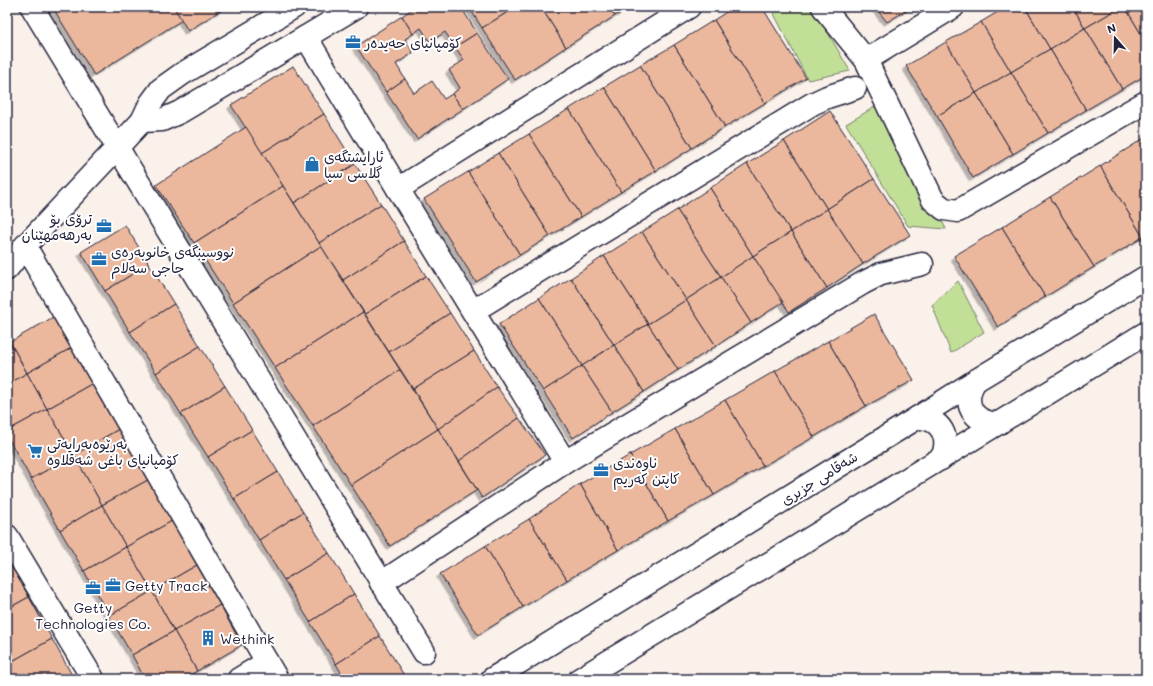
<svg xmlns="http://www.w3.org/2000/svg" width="1153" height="686" font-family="Mali,'Playpen Sans Arabic',sans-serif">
	<defs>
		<filter id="shadow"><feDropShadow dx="-3.5" dy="3.5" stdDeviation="0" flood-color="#0004"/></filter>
	</defs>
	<rect width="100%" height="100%" fill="#fbf1eb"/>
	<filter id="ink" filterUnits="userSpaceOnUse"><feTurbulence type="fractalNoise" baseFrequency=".025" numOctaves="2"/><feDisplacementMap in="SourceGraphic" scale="8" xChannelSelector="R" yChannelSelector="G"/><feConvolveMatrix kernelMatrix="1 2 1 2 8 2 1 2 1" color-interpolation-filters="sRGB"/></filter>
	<g filter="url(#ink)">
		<g fill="#c2df97" stroke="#728069">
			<path d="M778 7H813L850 71 808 80 774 14Z"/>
			<path d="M883 102 946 229 908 226 846 124Z"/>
			<path d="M958 281 984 332 951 353 932 305Z"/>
		</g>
		<g fill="#ebb89d" stroke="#22223b" filter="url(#shadow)">
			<path d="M54 7H174L182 20 94 75 53 8Z"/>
			<path d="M174 7H226L188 31Z"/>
			<path d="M415 7H461L477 33 455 47 445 32 430 42 421 28 413 34 402 16Z"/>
			<path d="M469 7H516L482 28Z"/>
			<path d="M516 7H541L566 47 515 80 482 28Z"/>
			<path d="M541 7H609L615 16 566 47Z"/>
			<path d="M609 7H631L615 16Z"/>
			<path d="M734 7H762L806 78 765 103 714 20Z"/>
			<path d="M875 7H912L887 22Z"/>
			<path d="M1006 7H1025L1050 49 1011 72 981 22Z"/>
			<path d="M1025 7H1073L1085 28 1050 49Z"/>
			<path d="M1073 7H1121L1085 28Z"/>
			<path d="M1121 7H1125L1146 42V75L1122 89 1085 28Z"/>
			<path d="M1125 7H1146V42Z"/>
			<path d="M402 16 413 34 405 39 413 53 396 64 405 79 386 92 356 46Z"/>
			<path d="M714 20 765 103 725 127 674 45Z"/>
			<path d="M981 22 1011 72 976 93 946 42Z"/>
			<path d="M1085 28 1122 89 1086 110 1050 49Z"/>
			<path d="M477 33 508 79 463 109 452 94 460 88 449 70 464 60 455 47Z"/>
			<path d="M946 42 976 93 937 116 906 66Z"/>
			<path d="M674 45 725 127 692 148 640 65Z"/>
			<path d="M1050 49 1086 110 1048 133 1011 72Z"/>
			<path d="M640 65 692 148 656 171 604 87Z"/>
			<path d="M293 66 324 114 262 153 231 105Z"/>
			<path d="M1011 72 1048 133 1013 154 976 93Z"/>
			<path d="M405 79 414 93 432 81 444 99 452 94 463 109 417 139 386 92Z"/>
			<path d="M604 87 656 171 621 192 569 109Z"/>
			<path d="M976 93 1013 154 973 178 937 116Z"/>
			<path d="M569 109 621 192 581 217 529 134Z"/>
			<path d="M830 111 874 179 827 209 784 141Z"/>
			<path d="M324 114 355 164 294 203 262 153Z"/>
			<path d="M246 127 283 186 194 243 156 185Z"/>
			<path d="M529 134 581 217 550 236 498 153Z"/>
			<path d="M1146 137V235L1143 237 1100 166Z"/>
			<path d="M784 141 827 209 791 232 747 164Z"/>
			<path d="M498 153 550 236 520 255 468 172Z"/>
			<path d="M355 164 381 204 319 243 294 203Z"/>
			<path d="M747 164 791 232 753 256 710 188Z"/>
			<path d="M1100 166 1143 237 1094 267 1050 197Z"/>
			<path d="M468 172 520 255 476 282 424 199Z"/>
			<path d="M874 179 910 235 863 264 827 209Z"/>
			<path d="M283 186 321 246 233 303 194 243Z"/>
			<path d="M710 188 753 256 721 277 677 210Z"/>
			<path d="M1050 197 1094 267 1045 297 1002 227Z"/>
			<path d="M381 204 404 241 343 280 319 243Z"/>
			<path d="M827 209 863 264 827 288 791 232Z"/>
			<path d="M677 210 721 277 686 300 642 232Z"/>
			<path d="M125 225 149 264 105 291 81 252Z"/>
			<path d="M1002 227 1045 297 998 327 954 256Z"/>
			<path d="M642 232 686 300 648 324 604 256Z"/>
			<path d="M791 232 827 288 789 312 753 256Z"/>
			<path d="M404 241 426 276 365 314 343 280Z"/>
			<path d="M321 246 363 312 275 368 233 303Z"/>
			<path d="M604 256 648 324 614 345 571 278Z"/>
			<path d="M753 256 783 302 751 323 721 277Z"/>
			<path d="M149 264 174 304 130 332 105 291Z"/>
			<path d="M426 276 450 313 389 352 365 314Z"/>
			<path d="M721 277 751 323 716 346 686 300Z"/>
			<path d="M571 278 614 345 582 366 539 298Z"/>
			<path d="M539 298 582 366 543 391 499 324Z"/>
			<path d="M686 300 716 346 678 370 648 324Z"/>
			<path d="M174 304 200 346 156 373 130 332Z"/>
			<path d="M363 312 400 370 313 426 275 368Z"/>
			<path d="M450 313 474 351 413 389 389 352Z"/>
			<path d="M874 314 914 380 866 406 828 341Z"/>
			<path d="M55 316 73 347 27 373 10 342Z"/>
			<path d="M648 324 678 370 644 392 614 345Z"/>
			<path d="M828 341 866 406 814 437 775 371Z"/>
			<path d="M10 342 27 373 7 385V343Z"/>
			<path d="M614 345 644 392 612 412 582 366Z"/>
			<path d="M200 346 225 386 181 414 156 373Z"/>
			<path d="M73 347 93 383 47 409 27 373Z"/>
			<path d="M474 351 497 387 438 429 413 389Z"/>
			<path d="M582 366 612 412 573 438 543 391Z"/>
			<path d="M400 370 438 429 351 485 313 426Z"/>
			<path d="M775 371 814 437 763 466 725 400Z"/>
			<path d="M27 373 47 409 7 431V385Z"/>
			<path d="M93 383 119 429 74 455 47 409Z"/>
			<path d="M225 386 252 430 208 457 181 414Z"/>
			<path d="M497 387 519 418 459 461 438 429Z"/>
			<path d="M725 400 763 466 714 495 675 429Z"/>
			<path d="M47 409 74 455 31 479 7 436V431Z"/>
			<path d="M519 418 545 455 482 498 459 461Z"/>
			<path d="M119 429 148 480 102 505 74 455Z"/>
			<path d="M438 429 477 490 390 546 351 485Z"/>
			<path d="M675 429 714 495 668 521 630 455Z"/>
			<path d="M252 430 278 472 234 499 208 457Z"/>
			<path d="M74 455 102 505 60 530 31 479Z"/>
			<path d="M630 455 668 521 618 550 580 484Z"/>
			<path d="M278 472 303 512 259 540 234 499Z"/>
			<path d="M148 480 172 521 126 547 102 505Z"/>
			<path d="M580 484 618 550 567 580 529 519Z"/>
			<path d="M102 505 126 547 84 571 60 530Z"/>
			<path d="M303 512 329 553 284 580 259 540Z"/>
			<path d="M529 519 567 580 523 607 485 546Z"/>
			<path d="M172 521 197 565 152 591 126 547Z"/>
			<path d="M485 546 523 607 478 635 440 574Z"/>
			<path d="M126 547 152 591 109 616 84 571Z"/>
			<path d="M329 553 354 594 310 622 284 580Z"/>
			<path d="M7 558 29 597 7 609Z"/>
			<path d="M197 565 220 605 174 631 152 591Z"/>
			<path d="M152 591 174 631 132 655 109 616Z"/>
			<path d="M354 594 380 636 336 664 310 622Z"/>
			<path d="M29 597 52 639 7 664V609Z"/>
			<path d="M220 605 242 645 197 671 174 631Z"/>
			<path d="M174 631 197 671 182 679H145L132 655Z"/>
			<path d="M380 636 405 677 403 679H345L336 664Z"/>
			<path d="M52 639 73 677 69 679H13L7 668V664Z"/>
		</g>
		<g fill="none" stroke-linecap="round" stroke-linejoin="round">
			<g stroke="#22223b" stroke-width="25">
				<g id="minor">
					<path d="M32 7 424 652"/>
					<path d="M823 7 826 11 866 60 933 200 944 209 958 211 1146 102"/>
					<path d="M306 37 398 189 565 462"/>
					<path d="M866 60 953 7"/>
					<path d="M142 121 162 120 180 112 356 7"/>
					<path d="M398 189 689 7"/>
					<path d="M25 246 267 662 239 679"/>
					<path d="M7 269 25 246 142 121 150 104 161 89 182 74 294 7"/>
					<path d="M473 311 812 104 827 97 855 88"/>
					<path d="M975 381C961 403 973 424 999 423"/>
					<path d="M917 418C941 417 952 439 941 459"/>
					<path d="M7 536 93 679"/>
					<path d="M381 583 565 462 863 283 881 274 922 264"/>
					<path d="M267 662 277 679"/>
					<path d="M492 679 917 418 975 381 1146 277"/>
					<path d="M580 679 1146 333"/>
				</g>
			</g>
			<use href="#minor" stroke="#fff" stroke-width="22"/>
		</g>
	</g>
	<defs>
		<g id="office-bare" transform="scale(1.2)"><path d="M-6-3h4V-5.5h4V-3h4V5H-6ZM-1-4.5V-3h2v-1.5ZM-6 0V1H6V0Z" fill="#1f6fb2" stroke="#fff" stroke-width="2.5" paint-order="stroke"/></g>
		<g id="shop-bare" transform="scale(1.2)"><path d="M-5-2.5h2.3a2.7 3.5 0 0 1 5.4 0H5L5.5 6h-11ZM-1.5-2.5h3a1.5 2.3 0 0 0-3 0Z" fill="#1f6fb2" stroke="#fff" stroke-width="2.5" paint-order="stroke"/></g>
		<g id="supermarket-bare" transform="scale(1.2)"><path d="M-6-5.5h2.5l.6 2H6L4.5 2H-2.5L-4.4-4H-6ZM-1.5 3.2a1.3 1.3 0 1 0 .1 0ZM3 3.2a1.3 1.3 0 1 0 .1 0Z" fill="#1f6fb2" stroke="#fff" stroke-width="2.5" paint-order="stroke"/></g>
		<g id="building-bare" transform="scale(1.2)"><path d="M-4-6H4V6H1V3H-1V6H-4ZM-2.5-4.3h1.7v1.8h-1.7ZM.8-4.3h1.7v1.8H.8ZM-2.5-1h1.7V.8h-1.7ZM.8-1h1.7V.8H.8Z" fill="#1f6fb2" stroke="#fff" stroke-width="2.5" paint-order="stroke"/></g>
	</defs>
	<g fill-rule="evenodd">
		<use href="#office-bare" x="353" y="42"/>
		<use href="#shop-bare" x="312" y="164"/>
		<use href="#office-bare" x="104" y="226"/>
		<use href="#office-bare" x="99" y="259"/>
		<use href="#supermarket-bare" x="35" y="451"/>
		<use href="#office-bare" x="601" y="470"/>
		<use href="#office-bare" x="113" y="585"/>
		<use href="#office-bare" x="93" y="588"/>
		<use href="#building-bare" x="208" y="638"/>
	</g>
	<g text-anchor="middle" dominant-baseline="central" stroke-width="4" stroke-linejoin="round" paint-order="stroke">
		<g font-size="14" fill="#22223b" stroke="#fff" text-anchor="start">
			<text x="365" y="42">کۆمپانیای حەیدەر</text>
			<text x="324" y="156">ئارایشتگەی<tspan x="324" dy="16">گلاسی سپا</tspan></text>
			<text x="92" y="218" text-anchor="end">ترۆی بۆ<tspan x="92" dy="16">بەرهەمهێنان</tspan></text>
			<text x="111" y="251">نووسینگەی خانوبەرەی<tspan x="111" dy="16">حاجی سەلام</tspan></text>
			<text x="47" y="443">بەرێوەبەرایەتی<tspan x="47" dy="16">کۆمپانیای باغی شەقلاوە</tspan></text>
			<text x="613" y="462">ناوەندی<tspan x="613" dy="16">کاپتن کەریم</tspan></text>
			<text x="125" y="585">Getty Track</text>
			<text x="93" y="607" text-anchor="middle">Getty<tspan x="93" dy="16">Technologies Co.</tspan></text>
			<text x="220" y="638">Wethink</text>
		</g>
		<g font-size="14" fill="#22223b" stroke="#fff">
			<text transform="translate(819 478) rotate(-32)">شەقامی جزیری</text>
		</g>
	</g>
	<rect width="1153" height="686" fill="none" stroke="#fff" stroke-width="24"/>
	<rect x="12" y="12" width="1129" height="662" fill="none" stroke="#22223b" stroke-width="1.5" filter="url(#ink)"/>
	<g transform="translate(1115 38) rotate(340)" stroke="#ffffff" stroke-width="3" paint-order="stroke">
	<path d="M0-3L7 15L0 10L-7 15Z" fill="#22223b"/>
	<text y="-6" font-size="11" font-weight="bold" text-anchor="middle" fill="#22223b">N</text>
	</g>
</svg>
